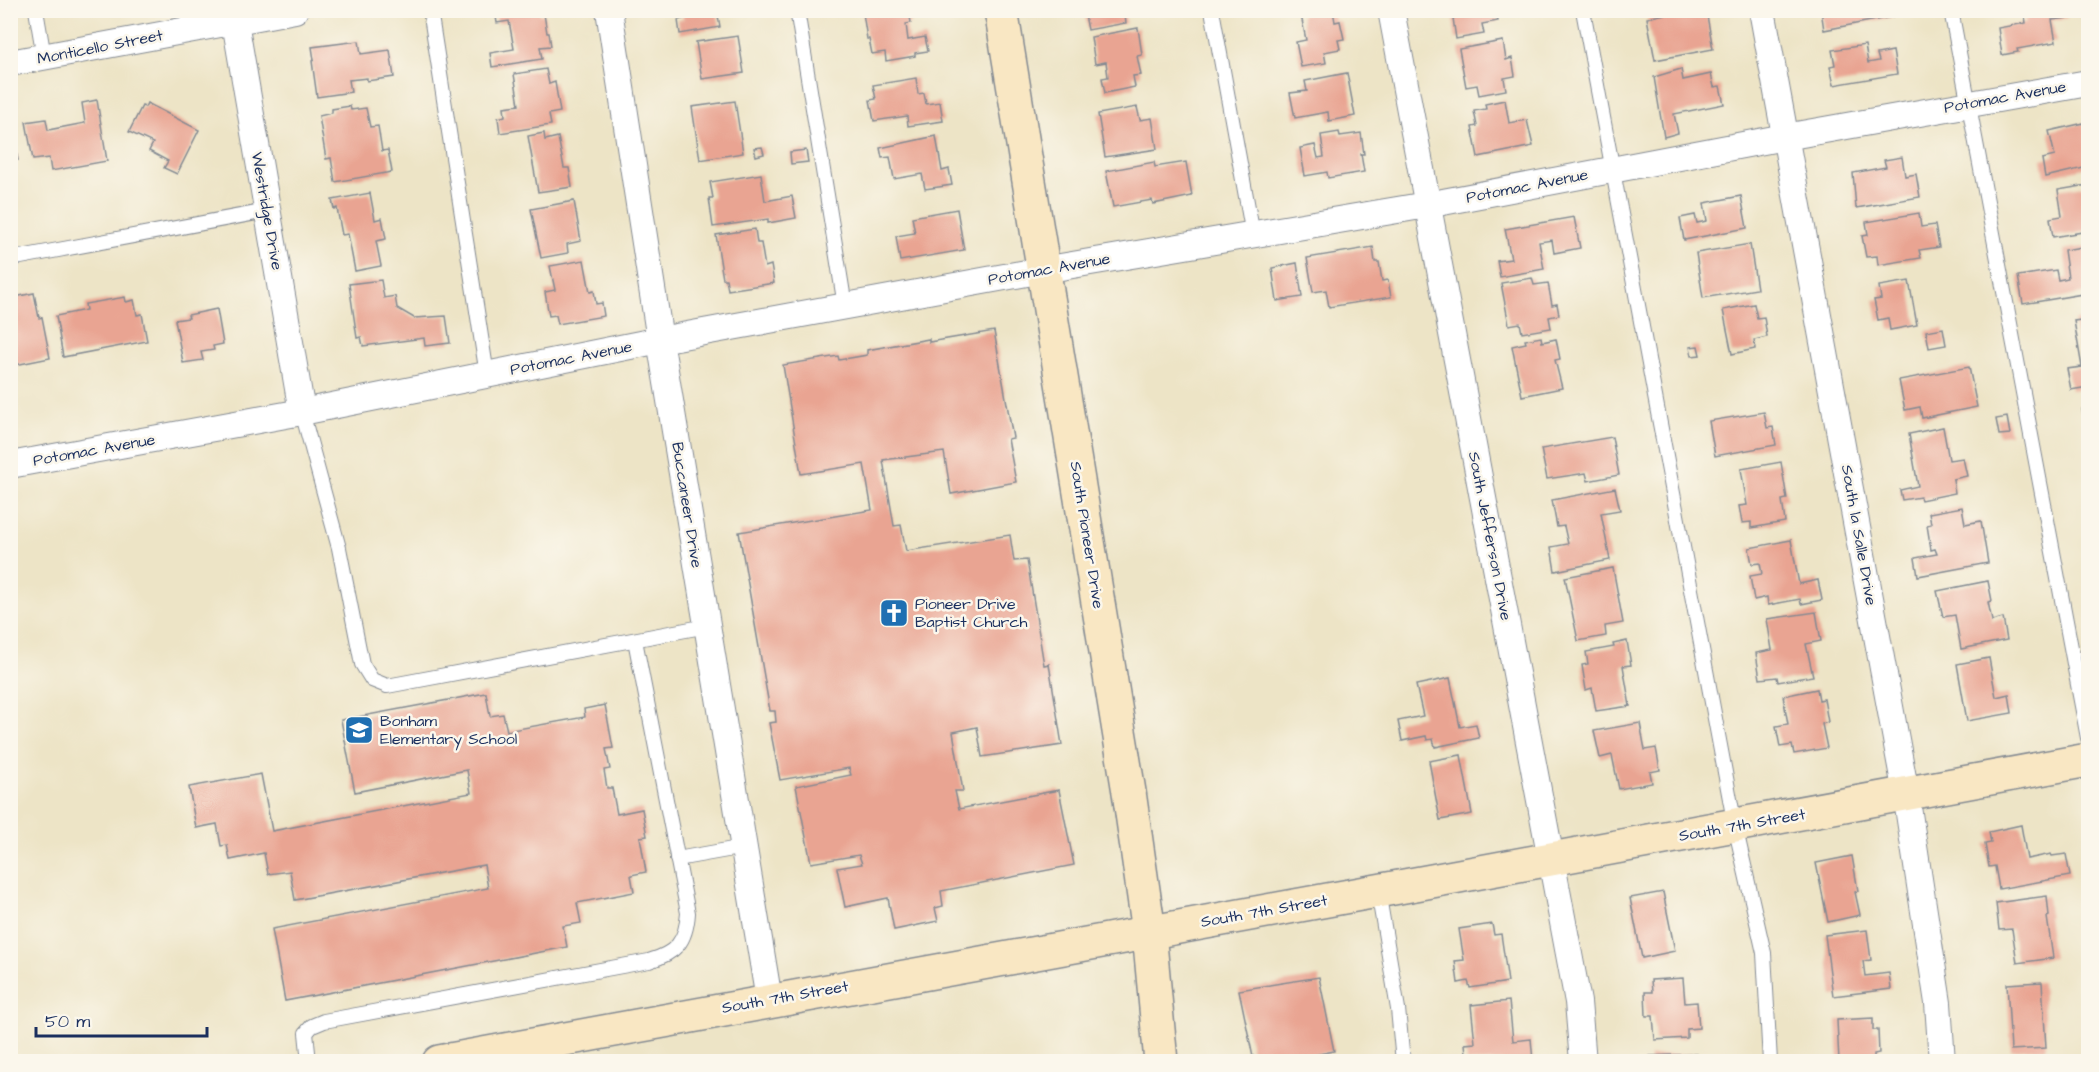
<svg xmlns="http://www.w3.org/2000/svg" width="2099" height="1072" font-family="'Architects Daughter',sans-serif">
	<rect width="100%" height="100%" fill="#fbf7ec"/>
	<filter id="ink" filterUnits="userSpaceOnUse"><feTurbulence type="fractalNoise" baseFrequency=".0167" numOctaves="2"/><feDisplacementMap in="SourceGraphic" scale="12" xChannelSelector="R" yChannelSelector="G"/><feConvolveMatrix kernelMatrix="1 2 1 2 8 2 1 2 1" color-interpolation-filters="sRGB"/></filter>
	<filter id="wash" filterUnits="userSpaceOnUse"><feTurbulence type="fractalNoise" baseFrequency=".008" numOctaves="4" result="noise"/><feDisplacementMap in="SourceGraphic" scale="24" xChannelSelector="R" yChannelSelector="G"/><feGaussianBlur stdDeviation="1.35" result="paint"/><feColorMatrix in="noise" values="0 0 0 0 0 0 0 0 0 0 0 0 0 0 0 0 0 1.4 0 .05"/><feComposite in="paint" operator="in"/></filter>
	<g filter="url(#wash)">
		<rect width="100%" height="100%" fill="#ede4c6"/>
		<g id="blocks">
			<g fill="#e9a492">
				<path d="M495 10H539L540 15 544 14 547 33H549L551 46 540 47 542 59 492 67 490 53 514 49 509 21 497 23Z"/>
				<path d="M682 10H717L720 27 680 34 678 20 683 19Z"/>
				<path d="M869 10H909L911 23 906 24 908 40 925 37 928 51 915 53V56L886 61 885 52 872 54 869 39H867L863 13Z"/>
				<path d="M1084 10H1124L1126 23 1088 30Z"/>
				<path d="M1323 10H1333L1335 22 1340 21 1344 39 1338 40 1340 49 1324 52 1326 63 1301 67 1296 42 1306 40 1301 15Z"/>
				<path d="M1457 10H1496L1498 21 1482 24 1484 34 1456 39 1453 18 1458 17Z"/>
				<path d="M1683 10H1706L1713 49 1655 60 1647 18Z"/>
				<path d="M1821 10H1891L1892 17 1824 30Z"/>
				<path d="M2024 10H2065L2067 18 2052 20 2056 42 2017 49 2018 52 2002 55 1998 28 2026 23Z"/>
				<path d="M1138 28 1142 55 1137 56 1141 75 1133 76 1135 87 1105 93 1102 78 1108 77 1106 62 1095 64 1091 37Z"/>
				<path d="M738 36 744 73 702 79 696 42Z"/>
				<path d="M359 41 361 54 390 50 394 77 367 81V78L349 80 351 92 317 97 312 61 314 60 312 47Z"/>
				<path d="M1503 41 1506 60 1512 58 1515 76 1504 78 1506 90 1479 95 1477 85 1466 87 1459 49Z"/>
				<path d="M1865 45 1868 63 1879 61 1877 54 1893 51 1897 74 1834 85 1830 66 1835 65 1832 50Z"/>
				<path d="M546 69 549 84 555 82 560 112 549 114 551 125 500 133 498 118 505 116 504 107 519 105 514 74Z"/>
				<path d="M1681 69 1683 80 1711 74 1714 87 1720 86 1724 104 1674 114 1678 133 1664 137 1654 77Z"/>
				<path d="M1347 73 1355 116 1329 121 1328 112 1295 118 1290 93 1307 91 1305 81Z"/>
				<path d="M916 78 918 94 924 93 926 104 940 102 943 121 908 126 907 116 874 121 870 100 876 99 873 85Z"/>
				<path d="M97 100 107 161 51 171 49 158 33 160 26 122 46 119 48 130 85 123 82 103Z"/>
				<path d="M1505 100 1509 123 1527 120 1533 146 1478 157 1472 127 1477 126 1474 111 1486 109 1485 104Z"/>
				<path d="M735 101 743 153 700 160 692 107Z"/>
				<path d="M147 103 199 130 177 174 164 168 168 161 149 151 153 143 129 132 142 106 145 107Z"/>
				<path d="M350 106 351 110 366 108 370 127 378 126 382 151 388 150 392 172 335 182 331 158 326 159 319 116 332 113V109Z"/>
				<path d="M1137 107 1140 120 1152 118 1157 149 1105 157 1098 114Z"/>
				<path d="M10 122 18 160 10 161Z"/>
				<path d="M2084 123 2088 143V167L2045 177 2042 159 2055 156 2049 131Z"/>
				<path d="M1339 132 1340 136 1361 133 1364 154H1361L1364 172 1328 178 1327 172 1305 176 1300 148 1315 145 1318 158 1324 157 1321 135Z"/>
				<path d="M544 133 545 140 558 137 564 168H569L572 187 538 192 528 136Z"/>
				<path d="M936 136 942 171 949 169 952 185 925 189 922 174 894 179 890 157 882 158 880 148Z"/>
				<path d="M762 147 764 154 756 156 754 148Z"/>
				<path d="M806 150 808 162 791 164 790 152Z"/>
				<path d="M1902 157 1905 176 1916 174 1920 197 1856 208 1853 173 1886 167 1884 160Z"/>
				<path d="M1154 162 1155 167 1186 162 1192 196 1153 204 1152 200 1113 207 1106 171Z"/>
				<path d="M761 174 765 201 792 196 796 218 768 223V219L713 227 709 198H713L710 182Z"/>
				<path d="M2088 185V231L2053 237 2050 218 2062 216 2058 190Z"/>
				<path d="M370 193 375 220 382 218 386 239 376 241 381 266 355 271 348 234 342 235 337 208 334 209 332 200Z"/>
				<path d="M1741 196 1747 228 1684 240 1680 218 1695 215 1697 223 1707 221 1704 203Z"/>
				<path d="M574 201 581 241 567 244 568 253 541 258 531 209Z"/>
				<path d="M957 209 964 250 900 261 896 236 915 233 912 217Z"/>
				<path d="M1919 213 1921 227 1935 225 1939 247 1919 250 1921 258 1878 265 1877 256 1866 257 1862 236 1868 235 1866 222Z"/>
				<path d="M1574 217 1580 248 1554 253 1552 240 1539 242 1544 269 1500 277 1497 261 1511 259 1505 229Z"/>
				<path d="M755 229 757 243H761L765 267 771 265 774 283 728 290 726 279H723L716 235Z"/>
				<path d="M1750 244 1757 289 1703 298 1696 253Z"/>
				<path d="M2088 246V293L2023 304 2018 276 2056 270 2058 280 2068 278 2064 250Z"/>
				<path d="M1373 247 1375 262H1379L1382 281 1388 280 1391 297 1329 307 1326 290 1313 292 1307 258Z"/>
				<path d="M584 260 590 292 594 291 596 304 602 303 604 316 558 324 556 315 549 316 545 292 555 290 550 266Z"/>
				<path d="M1297 263 1302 297 1277 301 1272 268Z"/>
				<path d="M1532 278 1534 285 1548 283 1552 305 1557 304 1559 315 1549 317 1551 328 1522 333 1520 323 1509 325 1501 283Z"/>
				<path d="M381 280 384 298 395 296 397 308 414 318 446 316 450 343 425 346 424 338 363 346 361 337 357 338 349 284Z"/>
				<path d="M1909 281 1917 325 1890 330 1888 318 1878 320 1874 300 1881 299 1879 286Z"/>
				<path d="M34 293 39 318 42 317 50 358 10 366V324H13L10 298Z"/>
				<path d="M125 297 126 302 134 300 137 315 142 314 147 341 63 357 56 316 86 310 85 304Z"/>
				<path d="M1754 304 1757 318 1764 317 1767 337 1754 340 1755 349 1732 354 1723 310Z"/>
				<path d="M217 309 223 344 213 346 214 350 201 352 203 360 183 363 175 320 189 318 188 315Z"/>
				<path d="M2088 319V387L2071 390 2067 369 2082 367 2074 321Z"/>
				<path d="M1943 328 1946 345 1929 348 1926 331Z"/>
				<path d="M994 331 1013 438 1008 439 1016 482 951 494 944 452 883 460 894 526 901 525 906 551 1010 535 1014 561 1027 560 1044 665 1049 664 1062 745 982 757 977 727 953 732 963 791H955L959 809 1059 790 1074 865 941 891 943 906 935 908 938 921 894 930 888 898 845 907 837 868 862 864 859 855 811 863 796 786 851 775 849 768 780 780 769 723 776 722 775 711H770L739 532 872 510 864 464 801 474 783 365 838 356 839 360 867 355V350L929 339V342Z"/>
				<path d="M1541 337 1542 342 1556 339 1560 359 1555 360 1562 388 1522 396 1512 346 1526 343 1525 340Z"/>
				<path d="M1698 346 1700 355 1692 356 1690 347Z"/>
				<path d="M1969 367 1977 407 1922 418 1920 407 1905 410 1899 380Z"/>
				<path d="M2088 408V445H2087L2082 409Z"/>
				<path d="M1764 412 1767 428 1773 427 1776 445 1715 456 1709 421Z"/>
				<path d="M2007 417 2010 434 1999 435 1996 419Z"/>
				<path d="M1943 427 1949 460 1963 458 1967 476 1953 479 1955 493 1921 500 1920 497 1902 500 1900 490 1918 486 1909 434Z"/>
				<path d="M1612 437 1619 475 1588 481 1586 473 1547 479 1541 449Z"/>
				<path d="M1781 462 1787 499 1782 500 1785 522 1751 528V522L1742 523 1739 506 1747 505 1741 469Z"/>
				<path d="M1615 488 1620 510 1601 513 1610 560 1555 571 1551 547 1568 544 1564 526 1557 527 1552 500Z"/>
				<path d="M1962 507 1965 524 1981 521 1988 563 1918 576 1915 558 1937 554 1935 549 1931 550 1927 525 1931 524 1929 513Z"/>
				<path d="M1791 540 1799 584 1818 580 1822 600 1801 604 1800 599 1768 605 1767 597 1754 600 1750 576 1762 574 1760 563 1752 564 1749 548Z"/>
				<path d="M1613 568 1623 623 1605 626 1606 636 1578 641 1565 577Z"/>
				<path d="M1988 581 1992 601 1988 602 1992 621 2003 618 2007 640 1961 649 1955 615 1943 617 1937 591Z"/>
				<path d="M1816 612 1821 641 1806 644 1813 676 1778 682 1777 677 1760 679 1756 653 1772 650 1767 619Z"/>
				<path d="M1627 641 1631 665 1623 666 1630 706 1596 711 1592 688 1586 690 1582 665 1588 664 1586 652 1614 647 1613 644Z"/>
				<path d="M1989 658 1996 697 2009 694 2012 713 1967 721 1957 664Z"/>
				<path d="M1450 678 1460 727 1476 724 1479 738 1435 747 1433 739 1427 740 1426 736 1402 741 1398 721 1423 716 1416 685Z"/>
				<path d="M1817 689 1819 700 1824 699 1828 722 1822 724 1827 748 1794 754 1792 745 1780 747 1776 726 1788 724 1783 696Z"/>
				<path d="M486 693 490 716 503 714 507 731 585 717 584 709 605 705 613 748 606 749 610 769 604 770 607 788H612L617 814 642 809 647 836 640 837 646 872 631 875 634 892 577 903 581 923 563 926 567 947 285 1001 272 929 488 888 484 865 295 900 290 871 268 874 264 853 230 860 227 845 221 846 217 824 196 828 189 787 261 774 272 831 471 793 467 770 355 792 341 720Z"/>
				<path d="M1640 723 1645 750 1656 748 1660 770 1650 772 1652 783 1619 789 1612 755 1600 758 1594 731Z"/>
				<path d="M1461 755 1472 814 1440 820 1429 761Z"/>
				<path d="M2021 825 2027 859 2051 854 2052 856 2066 854 2070 876 1999 889 1995 866 1989 867 1985 844 1991 843 1989 832Z"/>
				<path d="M1852 856 1858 891 1855 892 1860 915 1828 922 1816 863Z"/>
				<path d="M1663 892 1675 951 1642 958 1630 898Z"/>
				<path d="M2047 896 2049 916 2047 917 2053 958 2017 963 2012 929 1999 930 1996 903Z"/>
				<path d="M1492 924 1494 935 1501 934 1508 982 1470 988 1468 981 1458 983 1455 961 1464 960 1459 929Z"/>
				<path d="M1867 930 1871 960 1863 961 1865 976 1889 973 1891 989 1833 996 1825 935Z"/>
				<path d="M1319 977 1334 1051 1279 1062H1254L1239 990Z"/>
				<path d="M1683 978 1685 1003 1697 1002 1699 1028 1687 1029V1038L1655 1040 1653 1016H1646L1645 992H1652L1651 980Z"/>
				<path d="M2042 982 2046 1048 2011 1050 2007 984Z"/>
				<path d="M1509 1001 1513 1041 1531 1039 1533 1061 1467 1062 1465 1044 1475 1043 1471 1005Z"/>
				<path d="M1873 1018V1030H1878L1879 1053 1874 1054V1062H1839L1837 1020Z"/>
				<path d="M1697 1054V1062H1650V1056Z"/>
			</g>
		</g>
	</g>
	<g filter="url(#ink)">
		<use href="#blocks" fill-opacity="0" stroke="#848a92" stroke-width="1.5"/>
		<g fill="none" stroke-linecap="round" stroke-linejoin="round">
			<g stroke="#848a92" stroke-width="16">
				<g id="lane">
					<path d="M36 10 44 57"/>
					<path d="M430 10 487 375"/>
					<path d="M797 10 845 306"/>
					<path d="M1212 10 1253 235"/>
					<path d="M1583 10 1735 826 1764 953 1770 1062"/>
					<path d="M1951 10 2088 738"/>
					<path d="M10 259 267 211"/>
					<path d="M302 412 339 548 362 664 372 680 387 686 707 626"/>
					<path d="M677 859 744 847"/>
					<path d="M1378 891 1398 1009 1403 1062"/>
					<path d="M309 1062 306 1033 312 1026 324 1021 649 961C676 953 686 942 688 913L635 640"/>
				</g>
			</g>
			<g stroke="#848a92" stroke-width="28">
				<g id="street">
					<path d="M233 10 302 412"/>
					<path d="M609 10 660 340 769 1000"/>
					<path d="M1391 10 1578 1002 1583 1062"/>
					<path d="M1762 10 1906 794 1938 1003 1942 1062"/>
					<path d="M10 63 295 10"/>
					<path d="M10 465 302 412 660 340 1043 270 1427 205 1785 137 2088 83"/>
				</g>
			</g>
			<g stroke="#848a92" stroke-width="36">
				<g id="secondary">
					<path d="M1001 10 1129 792 1149 932 1161 1062"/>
					<path d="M439 1062C988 959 1539 864 2088 760"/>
				</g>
			</g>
			<use href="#lane" stroke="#fff" stroke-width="14"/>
			<use href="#street" stroke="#fff" stroke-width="26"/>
			<use href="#secondary" stroke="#f9e7c3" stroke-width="33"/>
		</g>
	</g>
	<defs>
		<g id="church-square" transform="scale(1.5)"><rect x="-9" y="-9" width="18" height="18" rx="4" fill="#1f6fb2" stroke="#fbf7ec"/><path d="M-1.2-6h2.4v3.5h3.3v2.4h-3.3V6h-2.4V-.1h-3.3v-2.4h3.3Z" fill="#fff"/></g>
		<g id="school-square" transform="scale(1.5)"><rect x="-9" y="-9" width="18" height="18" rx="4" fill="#1f6fb2" stroke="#fbf7ec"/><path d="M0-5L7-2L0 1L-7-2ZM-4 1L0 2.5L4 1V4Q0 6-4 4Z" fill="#fff"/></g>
	</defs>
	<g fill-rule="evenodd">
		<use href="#church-square" x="894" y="613"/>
		<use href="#school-square" x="359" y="730"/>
	</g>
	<g text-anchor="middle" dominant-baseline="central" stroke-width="5" stroke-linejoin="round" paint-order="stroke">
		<g font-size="16" fill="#1b2f5e" stroke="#fbf7ec">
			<text transform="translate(100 47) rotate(-11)">Monticello Street</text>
			<text transform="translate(2005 97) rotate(-10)">Potomac Avenue</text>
			<text transform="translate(1527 186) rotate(-11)">Potomac Avenue</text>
			<text transform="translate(267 211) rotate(80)">Westridge Drive</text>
			<text transform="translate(1049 269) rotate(-10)">Potomac Avenue</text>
			<text transform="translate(571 358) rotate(-11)">Potomac Avenue</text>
			<text transform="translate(94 450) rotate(-10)">Potomac Avenue</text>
			<text transform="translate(687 505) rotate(81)">Buccaneer Drive</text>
			<text transform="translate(1087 535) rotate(81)">South Pioneer Drive</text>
			<text transform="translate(1859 535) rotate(80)">South la Salle Drive</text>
			<text transform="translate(1490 536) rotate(79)">South Jefferson Drive</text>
			<text transform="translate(1742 825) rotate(-10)">South 7th Street</text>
			<text transform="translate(1264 911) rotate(-10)">South 7th Street</text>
			<text transform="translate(785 997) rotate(-10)">South 7th Street</text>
		</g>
		<g font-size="16" fill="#1b2f5e" stroke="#fbf7ec" text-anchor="start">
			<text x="915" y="604">Pioneer Drive<tspan x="915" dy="18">Baptist Church</tspan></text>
			<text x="380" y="721">Bonham<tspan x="380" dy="18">Elementary School</tspan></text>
		</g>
	</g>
	<rect width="2099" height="1072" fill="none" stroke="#fbf7ec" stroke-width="36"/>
	<path d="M36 1027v9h171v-9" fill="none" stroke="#1b2f5e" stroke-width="3"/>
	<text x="45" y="1027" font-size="18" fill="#1b2f5e" stroke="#fbf7ec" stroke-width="4.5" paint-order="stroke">50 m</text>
</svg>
